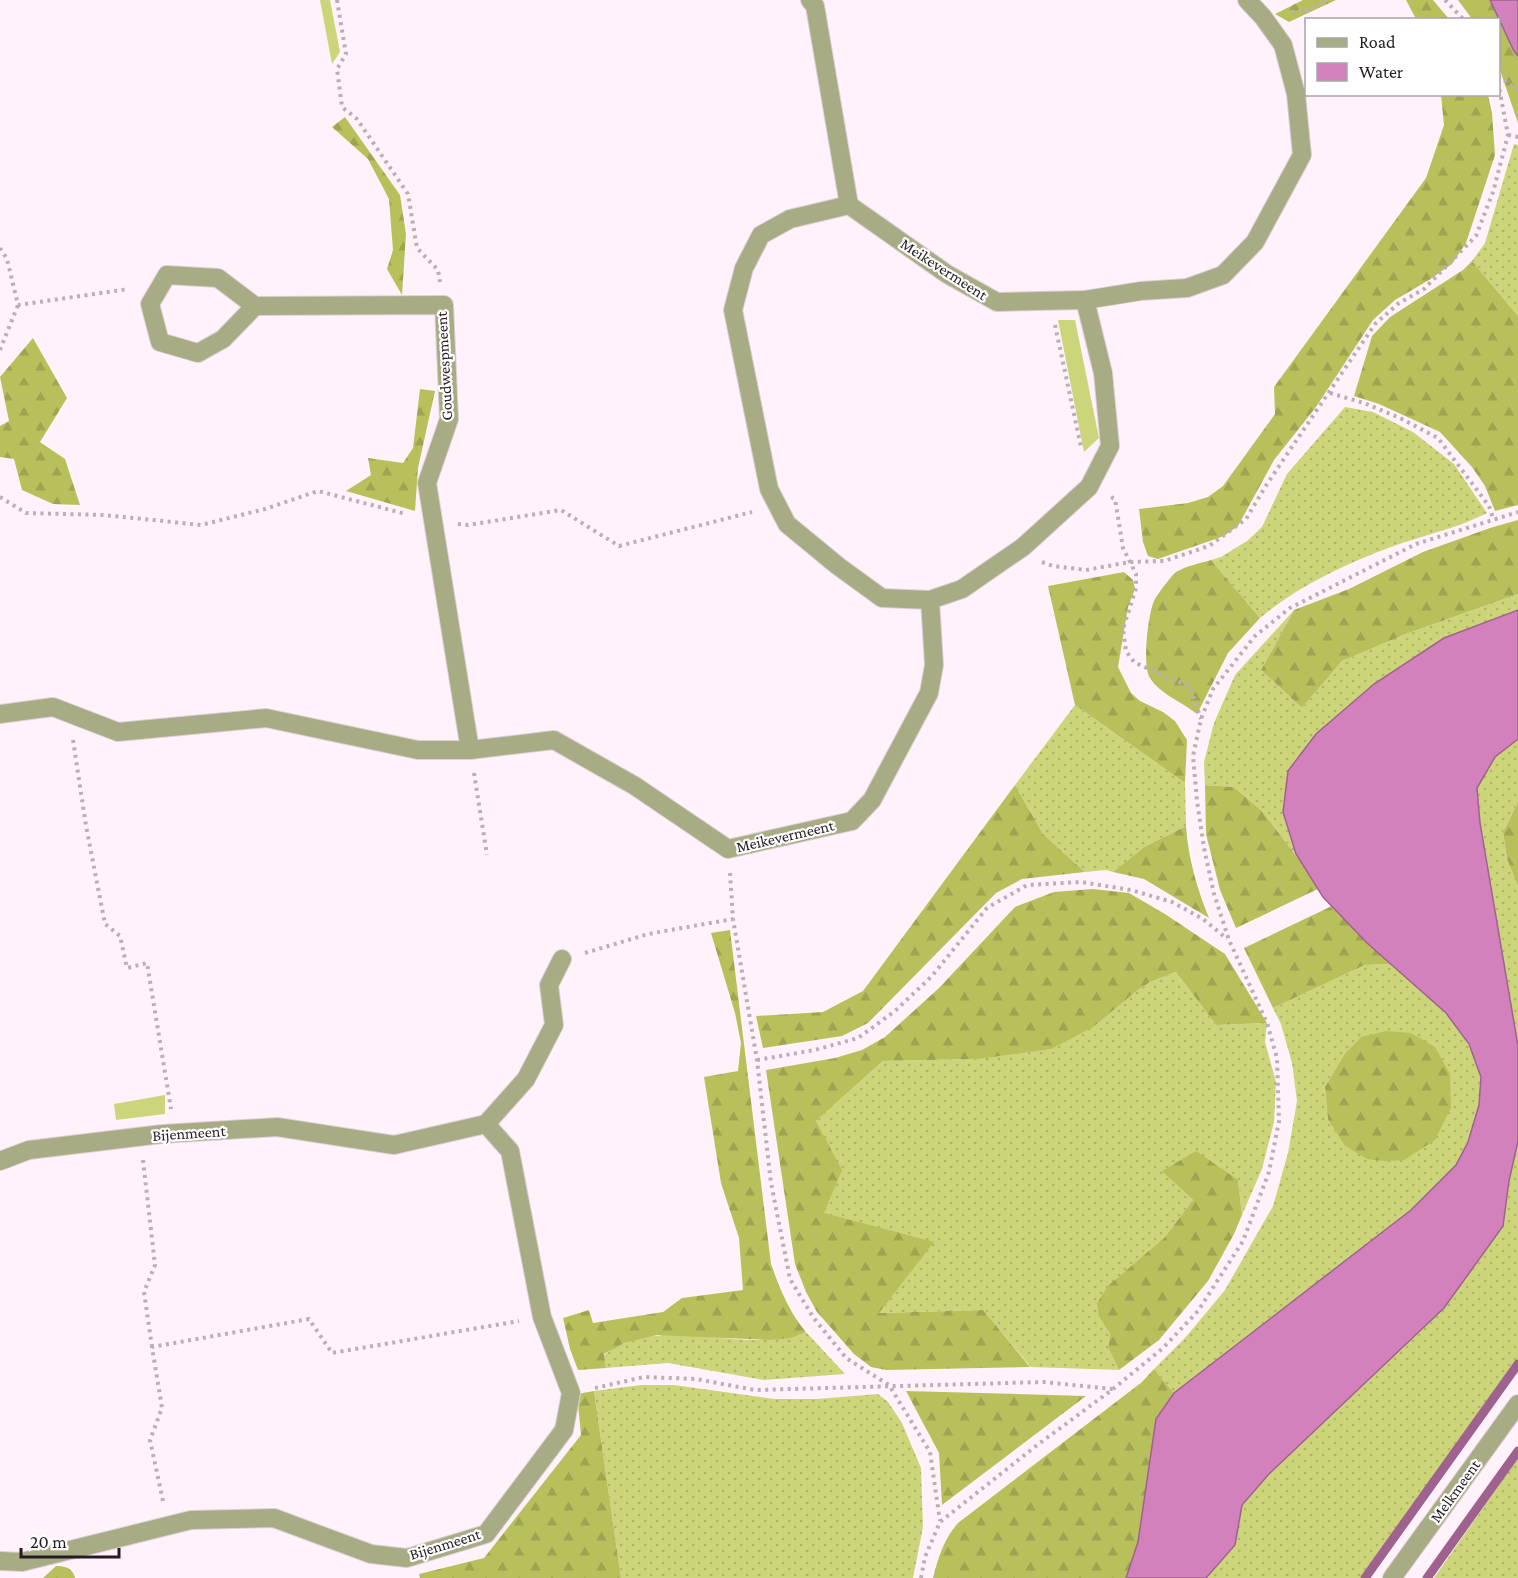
<svg xmlns="http://www.w3.org/2000/svg" width="1518" height="1578" font-family="'Crimson Pro',serif">
	<defs>
		<pattern id="grass-dots" width="8" height="8" patternUnits="userSpaceOnUse" patternTransform="scale(1.5)"><rect width="8" height="8" fill="#cdd57a"/><path d="M2 2h.1M6 6h.1" fill="none" stroke="#b0b669" stroke-width="1.8" stroke-linecap="round"/></pattern>
		<pattern id="forest-firs" width="22" height="20" patternUnits="userSpaceOnUse" patternTransform="scale(1.5)"><rect width="22" height="20" fill="#b8c05c"/><path d="M5 1l3.5 6h-7zM16 11l3.5 6h-7z" fill="#9ea450"/></pattern>
	</defs>
	<rect width="100%" height="100%" fill="#fff2fa"/>
	<g fill="url(#grass-dots)" fill-rule="evenodd">
		<path d="M1514 144 1518 145V316L1472 261 1485 243Z"/>
		<path d="M1345 407 1373 412 1413 432 1454 464 1487 513C1456 529 1423 535 1391 547 1345 564 1298 586 1260 618L1211 560 1221 557 1247 541 1262 527 1287 474Z"/>
		<path d="M1518 594V610L1444 638 1374 684 1316 734 1288 771 1283 812 1296 854 1303 865 1262 811 1234 787 1205 785 1204 762 1214 723 1235 675 1294 610 1261 670 1302 708 1342 661 1406 634Z"/>
		<path d="M1075 705 1185 783 1186 826 1144 847 1113 872 1106 870 1085 872 1043 834 1015 785Z"/>
		<path d="M1518 739V802L1503 832 1507 859 1518 887V1046L1480 823 1477 788 1495 757Z"/>
		<path d="M1391 964C1426 995 1470 1027 1480 1075 1485 1097 1469 1148 1455 1166 1426 1203 1380 1234 1342 1263 1286 1307 1230 1350 1174 1393L1154 1369 1185 1338 1225 1290 1273 1206 1288 1153 1297 1101 1292 1063 1281 1024 1273 1008 1365 965ZM1361 1037 1344 1145 1328 1120 1325 1087 1345 1053Z"/>
		<path d="M1176 972 1216 1025 1267 1023 1265 1042 1276 1082 1274 1122 1262 1169 1242 1215 1238 1180 1163 1171 1193 1200 1164 1238 1138 1262 1099 1317 1110 1334 1108 1348 1119 1370 1031 1367 982 1310 878 1313 824 1214 816 1121 883 1061 978 1059 1134 993 1150 982Z"/>
		<path d="M1518 1141V1359L1363 1578H1206L1235 1545 1242 1505 1269 1474 1444 1308 1509 1181Z"/>
		<path d="M806 1332 845 1374 764 1380 668 1363 606 1368 604 1355C610 1351 617 1345 624 1343 678 1321 751 1354 806 1332Z"/>
		<path d="M641 1385H674L774 1399H817L878 1394 888 1402 902 1423 921 1468 923 1527 913 1578H621L594 1391Z"/>
		<path d="M1518 1458V1578H1434Z"/>
	</g>
	<g fill="url(#forest-firs)">
		<path d="M1303 0H1336L1289 22 1275 14Z"/>
		<path d="M1406 0H1433L1449 19H1416Z"/>
		<path d="M1458 0H1490L1518 56V123L1499 67 1498 20 1472 19Z"/>
		<path d="M1441 95H1488L1492 113 1495 155 1466 243 1452 264 1429 280 1395 300 1373 320 1316 407 1274 460 1238 526 1224 536 1158 559 1148 556 1143 542 1139 509 1188 503 1208 497 1223 486 1275 414 1274 387 1426 178 1444 125Z"/>
		<path d="M345 117 400 195 406 234 402 295 387 269 393 250 389 199 368 159 332 127Z"/>
		<path d="M1472 261 1518 316V505L1495 511 1485 486 1472 467 1440 432 1379 404 1354 396 1372 336 1390 317 1463 270Z"/>
		<path d="M33 338 67 398 40 442 65 459 80 505 53 504 22 490 14 459 0 457V426L9 421 0 377Z"/>
		<path d="M420 389 435 391 418 468 415 511 346 491 371 475 368 458 403 463 413 448Z"/>
		<path d="M1518 520V594L1406 634 1342 661 1302 708 1261 670 1294 610 1349 589 1423 552 1490 528Z"/>
		<path d="M1211 560 1260 618 1228 653 1197 714C1182 702 1160 694 1150 678 1142 666 1148 614 1154 601 1156 596 1172 575 1176 572 1186 566 1201 563 1211 560Z"/>
		<path d="M1124 572 1133 580 1135 589 1128 607 1118 667 1131 693 1140 701 1163 712 1175 721 1187 740 1185 783 1075 705 1048 586Z"/>
		<path d="M1015 785 1043 834 1085 872 1022 879 996 893 868 1023 842 1036 763 1048 756 1016 823 1012 863 991Z"/>
		<path d="M1205 785 1234 787 1262 811 1303 865 1318 889 1236 928 1220 890 1206 834Z"/>
		<path d="M1518 802V887L1507 859 1503 832Z"/>
		<path d="M1186 826C1188 857 1197 889 1209 918L1144 879 1113 872 1144 847Z"/>
		<path d="M1093 889 1129 893 1165 914 1225 954 1267 1023 1216 1025 1176 972 1150 982 1134 993 1093 1027 1051 1049 978 1059 883 1061 816 1121 842 1170 824 1213 934 1242 879 1313 983 1310 1030 1367 886 1370 871 1367 854 1354 817 1312 806 1292 795 1264 766 1070 835 1058 862 1050 885 1037 939 988 1015 907 1054 892Z"/>
		<path d="M1332 906 1367 943 1391 964 1365 965 1273 1008 1244 948Z"/>
		<path d="M730 930 771 1264C780 1289 789 1312 806 1332L791 1338 769 1340 657 1335 624 1343 604 1354 606 1368 578 1370 570 1349 563 1318 589 1310 593 1323 663 1312 682 1298 743 1290 739 1238 721 1183 704 1077 738 1071 741 1043 735 1013 711 933Z"/>
		<path d="M1386 1031 1411 1033 1435 1047 1450 1074 1451 1108 1435 1140 1404 1160 1385 1161 1367 1159 1344 1145 1328 1120 1325 1087 1345 1053 1361 1037Z"/>
		<path d="M1196 1151 1238 1180 1242 1215 1234 1234 1208 1281 1159 1340 1119 1370 1108 1348 1110 1334 1099 1317 1097 1303 1108 1286 1164 1238 1193 1200 1162 1171Z"/>
		<path d="M1154 1369 1174 1393 1156 1419 1138 1542 1126 1578H933C938 1558 944 1539 958 1523L1142 1382Z"/>
		<path d="M594 1391 621 1578H420L419 1574 484 1558 581 1435 577 1394Z"/>
		<path d="M906 1391 1086 1396 942 1505 939 1453Z"/>
		<path d="M56 1566C65 1566 73 1568 75 1578H43Z"/>
	</g>
	<g fill="#cdd57a">
		<path d="M320 0H330L340 52 332 64Z"/>
		<path d="M1058 320H1075L1099 438 1084 452Z"/>
		<path d="M165 1095V1114L116 1120 114 1104Z"/>
	</g>
	<g fill="#d381bc" stroke="#9f628e" stroke-width="1.5">
		<path d="M1490 0H1518V56L1514 51Z"/>
		<path d="M1518 610V739L1495 757 1477 788 1480 823 1518 1046V1141L1509 1181 1503 1226 1444 1308 1269 1474 1242 1505 1235 1545 1206 1578H1126L1138 1542 1156 1419 1174 1393 1411 1210 1456 1165 1468 1142 1479 1105 1481 1077 1469 1044 1446 1013 1367 943 1323 897 1296 854 1283 812 1288 771 1316 734 1374 684 1444 638Z"/>
	</g>
	<g fill="none" stroke-linecap="round" stroke-linejoin="round">
		<g stroke="#9f628e" stroke-width="9">
			<path d="M1365 1578 1518 1364"/>
			<path d="M1427 1578 1518 1451"/>
		</g>
		<g stroke="#dcd0d8" stroke-width="20">
			<g id="minor">
				<path d="M810 0 815 6 849 205"/>
				<path d="M1085 300 1141 291 1187 288 1223 275 1255 242 1302 155 1296 94 1283 45 1263 17 1247 0"/>
				<path d="M255 306 223 339 198 353 160 342 150 304 167 275 218 278 255 306 444 305 449 419 427 483 470 750"/>
				<path d="M0 714 53 707 118 732 266 718 418 750H470L554 740 635 786 728 849 852 821 872 800 929 693 934 665 930 600 882 598 838 566 787 524 769 489 733 310 744 268 761 235 790 219 849 205 947 274 997 302 1085 300 1103 373 1110 446 1089 487 1023 547 962 589 930 600"/>
				<path d="M0 1161 29 1150 162 1134 277 1127 394 1145 486 1124 526 1079 554 1025 549 985 562 959"/>
				<path d="M0 1561 22 1562 191 1520 274 1518 371 1554 407 1558 486 1534 564 1430 571 1393 542 1317 510 1151 486 1124"/>
				<path d="M1392 1578 1518 1404"/>
			</g>
		</g>
		<g stroke="#bbafb7" stroke-width="4" stroke-dasharray="3 4.5" stroke-linecap="butt">
			<path d="M337 0 346 54 337 69 342 107 357 119 408 194 417 248 438 270 440 282"/>
			<path d="M1445 0 1464 20"/>
			<path d="M1291 12 1308 10 1327 0"/>
			<path d="M1498 76 1518 90"/>
			<path d="M1508 135 1518 137"/>
			<path d="M0 248 7 259 18 305 129 289"/>
			<path d="M1055 325 1081 447"/>
			<path d="M0 350 18 305"/>
			<path d="M1330 393 1364 403 1400 418 1438 438 1489 506 1493 518"/>
			<path d="M0 497 26 513 104 515 201 525 265 509 318 491 406 514"/>
			<path d="M1111 497 1115 499 1123 548 1136 574V588L1123 629 1126 651 1134 662 1172 680 1189 685 1201 719"/>
			<path d="M458 524 468 525 561 510 619 546 752 512"/>
			<path d="M1042 562 1053 566 1086 570 1130 562 1164 561 1209 546 1246 519 1267 484 1375 324 1399 303 1424 289 1476 236 1493 192 1508 135 1498 82"/>
			<path d="M73 740 86 826 105 924 120 936 127 968 147 963 171 1109"/>
			<path d="M474 773 487 855"/>
			<path d="M730 873 733 919 757 1060 771 1183 790 1279 813 1317 846 1358 889 1385 930 1452 940 1521"/>
			<path d="M585 953 648 934 733 919"/>
			<path d="M757 1060 815 1050 858 1038 895 1011 932 976 987 908 1027 885 1081 882 1131 890 1172 902 1203 919 1227 939"/>
			<path d="M143 1160 155 1265 144 1292 152 1347"/>
			<path d="M595 1388 644 1377 696 1379 755 1390 1044 1382 1113 1389"/>
			<path d="M163 1501 150 1440 162 1408 152 1347 309 1319 332 1353 519 1321"/>
			<path d="M921 1578 925 1557 940 1522 1036 1446 1113 1389 1163 1348 1198 1311 1243 1241 1269 1172 1279 1121 1277 1058 1267 1023 1229 940 1214 894 1204 848 1197 801 1193 756 1201 719 1213 689 1255 636 1290 608 1416 544 1518 512"/>
		</g>
		<use href="#minor" stroke="#a7ac84" stroke-width="18"/>
	</g>
	<g text-anchor="middle" dominant-baseline="central" stroke-width="4.5" stroke-linejoin="round" paint-order="stroke">
		<g font-size="16" fill="#261b23" stroke="#fff">
			<text transform="translate(944 269) rotate(33)">Meikevermeent</text>
			<text transform="translate(444 366) rotate(-93)">Goudwespmeent</text>
			<text transform="translate(785 836) rotate(-13)">Meikevermeent</text>
			<text transform="translate(189 1133) rotate(-4)">Bijenmeent</text>
			<text transform="translate(1455 1491) rotate(-54)">Melkmeent</text>
			<text transform="translate(445 1544) rotate(-17)">Bijenmeent</text>
		</g>
	</g>
	<rect x="1305" y="18" width="195" height="78" fill="#ffffff" stroke="#a8a4a7" stroke-width="1.5"/>
	<rect x="1317" y="38" width="30" height="9" fill="#a7ac84" stroke="#a8a4a7" stroke-width="1.5"/>
	<text x="1359" y="48" font-size="18" fill="#261b23">Road</text>
	<rect x="1317" y="63" width="30" height="18" fill="#d381bc" stroke="#a8a4a7" stroke-width="1.5"/>
	<text x="1359" y="78" font-size="18" fill="#261b23">Water</text>
	<path d="M21 1548v9h98v-9" fill="none" stroke="#261b23" stroke-width="3"/>
	<text x="30" y="1548" font-size="18" fill="#261b23" stroke="#ffffff" stroke-width="4.5" paint-order="stroke">20 m</text>
</svg>
